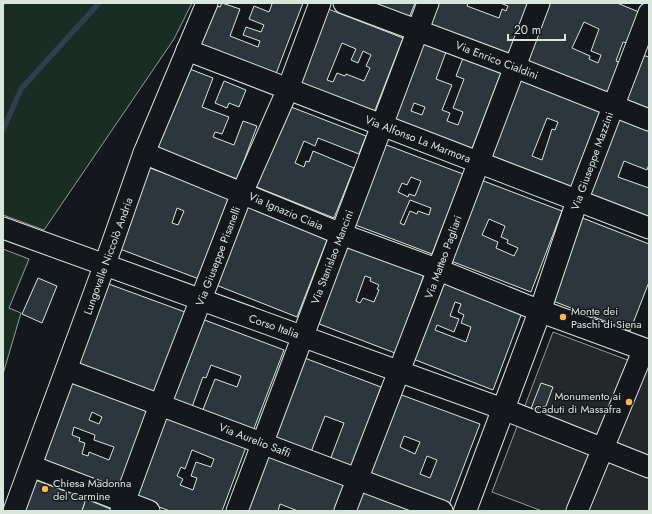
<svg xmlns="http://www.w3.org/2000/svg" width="652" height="514" font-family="Jost,sans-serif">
	<rect width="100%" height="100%" fill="#14181c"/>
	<g fill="#1a2d24" stroke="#939e99">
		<path d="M5 3H192L174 39 44 230 3 215V6Z"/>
		<path d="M3 249 29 259 9 308 21 313 3 374Z"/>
	</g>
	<path fill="#24282b" stroke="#939e99" d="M553 332 649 368V511H542L492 492Z"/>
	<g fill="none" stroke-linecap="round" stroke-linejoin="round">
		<path stroke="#2f3f4d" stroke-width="5.5" d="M3 130 21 89 99 3"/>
	</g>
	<g fill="#2c363c" stroke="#d8e6dc" fill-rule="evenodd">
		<path d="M222 3 240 9 230 36 258 47 260 41 243 35 246 27 261 32 264 25 249 19 254 6 269 12 272 4 270 3H303L274 79 198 50 216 6 220 7Z"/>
		<path d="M369 3H415L409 18Z"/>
		<path d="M437 3H468L467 6 499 18 502 9 506 11 508 6 500 3H529L508 57 428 26Z"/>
		<path d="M549 3H617L639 12 627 43 623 42 616 61 619 62 607 94 526 63ZM584 22 599 29 591 51 601 55 598 63 589 59 590 56 572 48Z"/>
		<path d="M323 7 403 38 372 118 292 87ZM342 43 356 49 351 60 358 63 363 51 371 55 366 66 370 68 364 81 346 74 345 76 337 73 333 82 327 80Z"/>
		<path d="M422 43 446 52 436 79 452 85 442 110 450 113 447 121 458 125 463 112 453 108 464 79 456 76 463 58 501 73 470 154 391 123ZM414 103 425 107 422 115 411 111Z"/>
		<path d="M642 55 649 57V109L625 100Z"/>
		<path d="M187 68 213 78 202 107 229 117 222 134 215 132 213 137 234 145 243 121 257 126 237 179 157 149Z"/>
		<path d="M520 80 600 111 569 192 489 161ZM547 118 558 122 555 130 552 129 542 160 532 156Z"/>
		<path d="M224 81 246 90 239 107 229 103 227 108 215 103Z"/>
		<path d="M286 105 366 136 359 154 318 138 315 146 304 141 295 163 304 167 306 161 309 162 313 151 354 168 334 218 254 186Z"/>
		<path d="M618 118 649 130V164L647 170 624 161 618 177 649 188V222L587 199Z"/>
		<path d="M384 144 463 174 432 254 353 224ZM411 177 421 181 415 196 409 194 408 197 398 192 402 183 407 185ZM410 200 431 208 429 215 418 211 417 214 410 211 404 225 400 223Z"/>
		<path d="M150 168 229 197 199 279 120 249ZM177 208 184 211 178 225 172 223Z"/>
		<path d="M481 180 562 211 531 292 451 261ZM489 219 505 226 501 237 508 240 507 243 518 248 514 256 496 248 498 242 482 235Z"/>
		<path d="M248 204 329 235 297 317 216 285Z"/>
		<path d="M580 217 649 244V282L630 331 548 299Z"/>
		<path d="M344 241 425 272 395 353 314 322ZM365 276 371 278 370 281 379 285 377 289 379 290 374 302 363 298 360 303 356 301Z"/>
		<path d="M38 278 57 286 42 323 22 314Z"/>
		<path d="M443 279 523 310 493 390 413 359ZM455 302 461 304 458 312 464 315 461 323 471 327 466 342 435 330 437 325 454 332 459 319 450 316Z"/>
		<path d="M106 283 185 312 155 393 76 363Z"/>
		<path d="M202 319 284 350 253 431 202 412 215 379 237 387 241 376 211 365 206 378 203 377 192 407 172 400Z"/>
		<path d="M302 357 381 387 351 467 330 460 344 423 325 416 311 452 271 437Z"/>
		<path d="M71 382 148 412 118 490 40 461ZM92 412 102 417 99 424 89 420ZM74 427 95 435 94 440 114 447 109 460 89 452 88 456 82 454 85 443 79 441 80 438 72 435Z"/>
		<path d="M541 383 553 387 546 406 530 411Z"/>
		<path d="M399 394 480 424 449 505 369 474ZM404 436 420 442 415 454 400 447ZM427 456 437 460 430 478 420 474Z"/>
		<path d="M165 417 246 447 222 511H170L135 498ZM192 450 214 459 211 467 196 462 191 476 197 478 193 490 180 485 183 479 177 476 181 467 185 469Z"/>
		<path d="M264 455 344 485 334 511H298L280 504 278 511H243Z"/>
		<path d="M33 479 86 499 82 511H26L21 509Z"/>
		<path d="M362 492 413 511H354Z"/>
		<path d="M86 499 113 510 112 511H82Z"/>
	</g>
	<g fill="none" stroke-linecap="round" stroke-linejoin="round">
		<g stroke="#d8e6dc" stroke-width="23">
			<g id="minor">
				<path d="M344 3 515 67 649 120"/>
				<path d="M187 50 649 228"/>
				<path d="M144 153 341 234 439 270 540 311 577 201 649 13"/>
				<path d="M3 228 503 409 649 467"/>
				<path d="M67 370 442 511"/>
				<path d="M31 466 149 511"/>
				<path d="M14 511 105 264 144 153 207 3"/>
				<path d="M121 511 160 405 242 193 288 89 320 3"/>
				<path d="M237 511 428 3"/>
				<path d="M345 511C411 342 475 173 539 3"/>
				<path d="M577 511 644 349"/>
			</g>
		</g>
		<g stroke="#d8e6dc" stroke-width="24">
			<path id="major" d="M465 511 540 311 649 351"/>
		</g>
		<use href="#minor" stroke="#14181c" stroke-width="21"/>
		<use href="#major" stroke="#14181c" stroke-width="22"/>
	</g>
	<g fill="#ffb74d" stroke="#14181c" stroke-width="1.5">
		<circle cx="563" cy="317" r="4"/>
		<circle cx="629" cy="402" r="4"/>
		<circle cx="45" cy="489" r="4"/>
	</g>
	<g text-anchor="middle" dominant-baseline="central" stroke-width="3" stroke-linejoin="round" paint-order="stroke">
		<g font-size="11" fill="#d8e6dc" stroke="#14181c">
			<text transform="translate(497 60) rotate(21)">Via Enrico Cialdini</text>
			<text transform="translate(418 139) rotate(21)">Via Alfonso La Marmora</text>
			<text transform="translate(592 161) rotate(-70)">Via Giuseppe Mazzini</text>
			<text transform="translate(286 211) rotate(23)">Via Ignazio Ciaia</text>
			<text transform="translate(108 256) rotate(-70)">Lungovalle Niccolò Andria</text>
			<text transform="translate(218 256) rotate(-69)">Via Giuseppe Pisanelli</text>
			<text transform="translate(332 257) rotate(-69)">Via Stanislao Mancini</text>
			<text transform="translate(443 257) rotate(-70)">Via Matteo Pagliari</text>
			<text transform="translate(274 326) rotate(19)">Corso Italia</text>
			<text transform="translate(255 440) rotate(21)">Via Aurelio Saffi</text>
		</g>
		<g font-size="11" fill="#d8e6dc" stroke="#14181c" text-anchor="start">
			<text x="571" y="311">Monte dei<tspan x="571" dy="13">Paschi di Siena</tspan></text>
			<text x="621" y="396" text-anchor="end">Monumento ai<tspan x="621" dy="13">Caduti di Massafra</tspan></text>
			<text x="53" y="483">Chiesa Madonna<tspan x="53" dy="13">del Carmine</tspan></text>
		</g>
	</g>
	<rect width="652" height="514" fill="none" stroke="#d8e6dc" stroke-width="8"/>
	<path d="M508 34v6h57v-6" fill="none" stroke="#d8e6dc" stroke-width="2"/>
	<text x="514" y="34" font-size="12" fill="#d8e6dc" stroke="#14181c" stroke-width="3" paint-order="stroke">20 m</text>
</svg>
